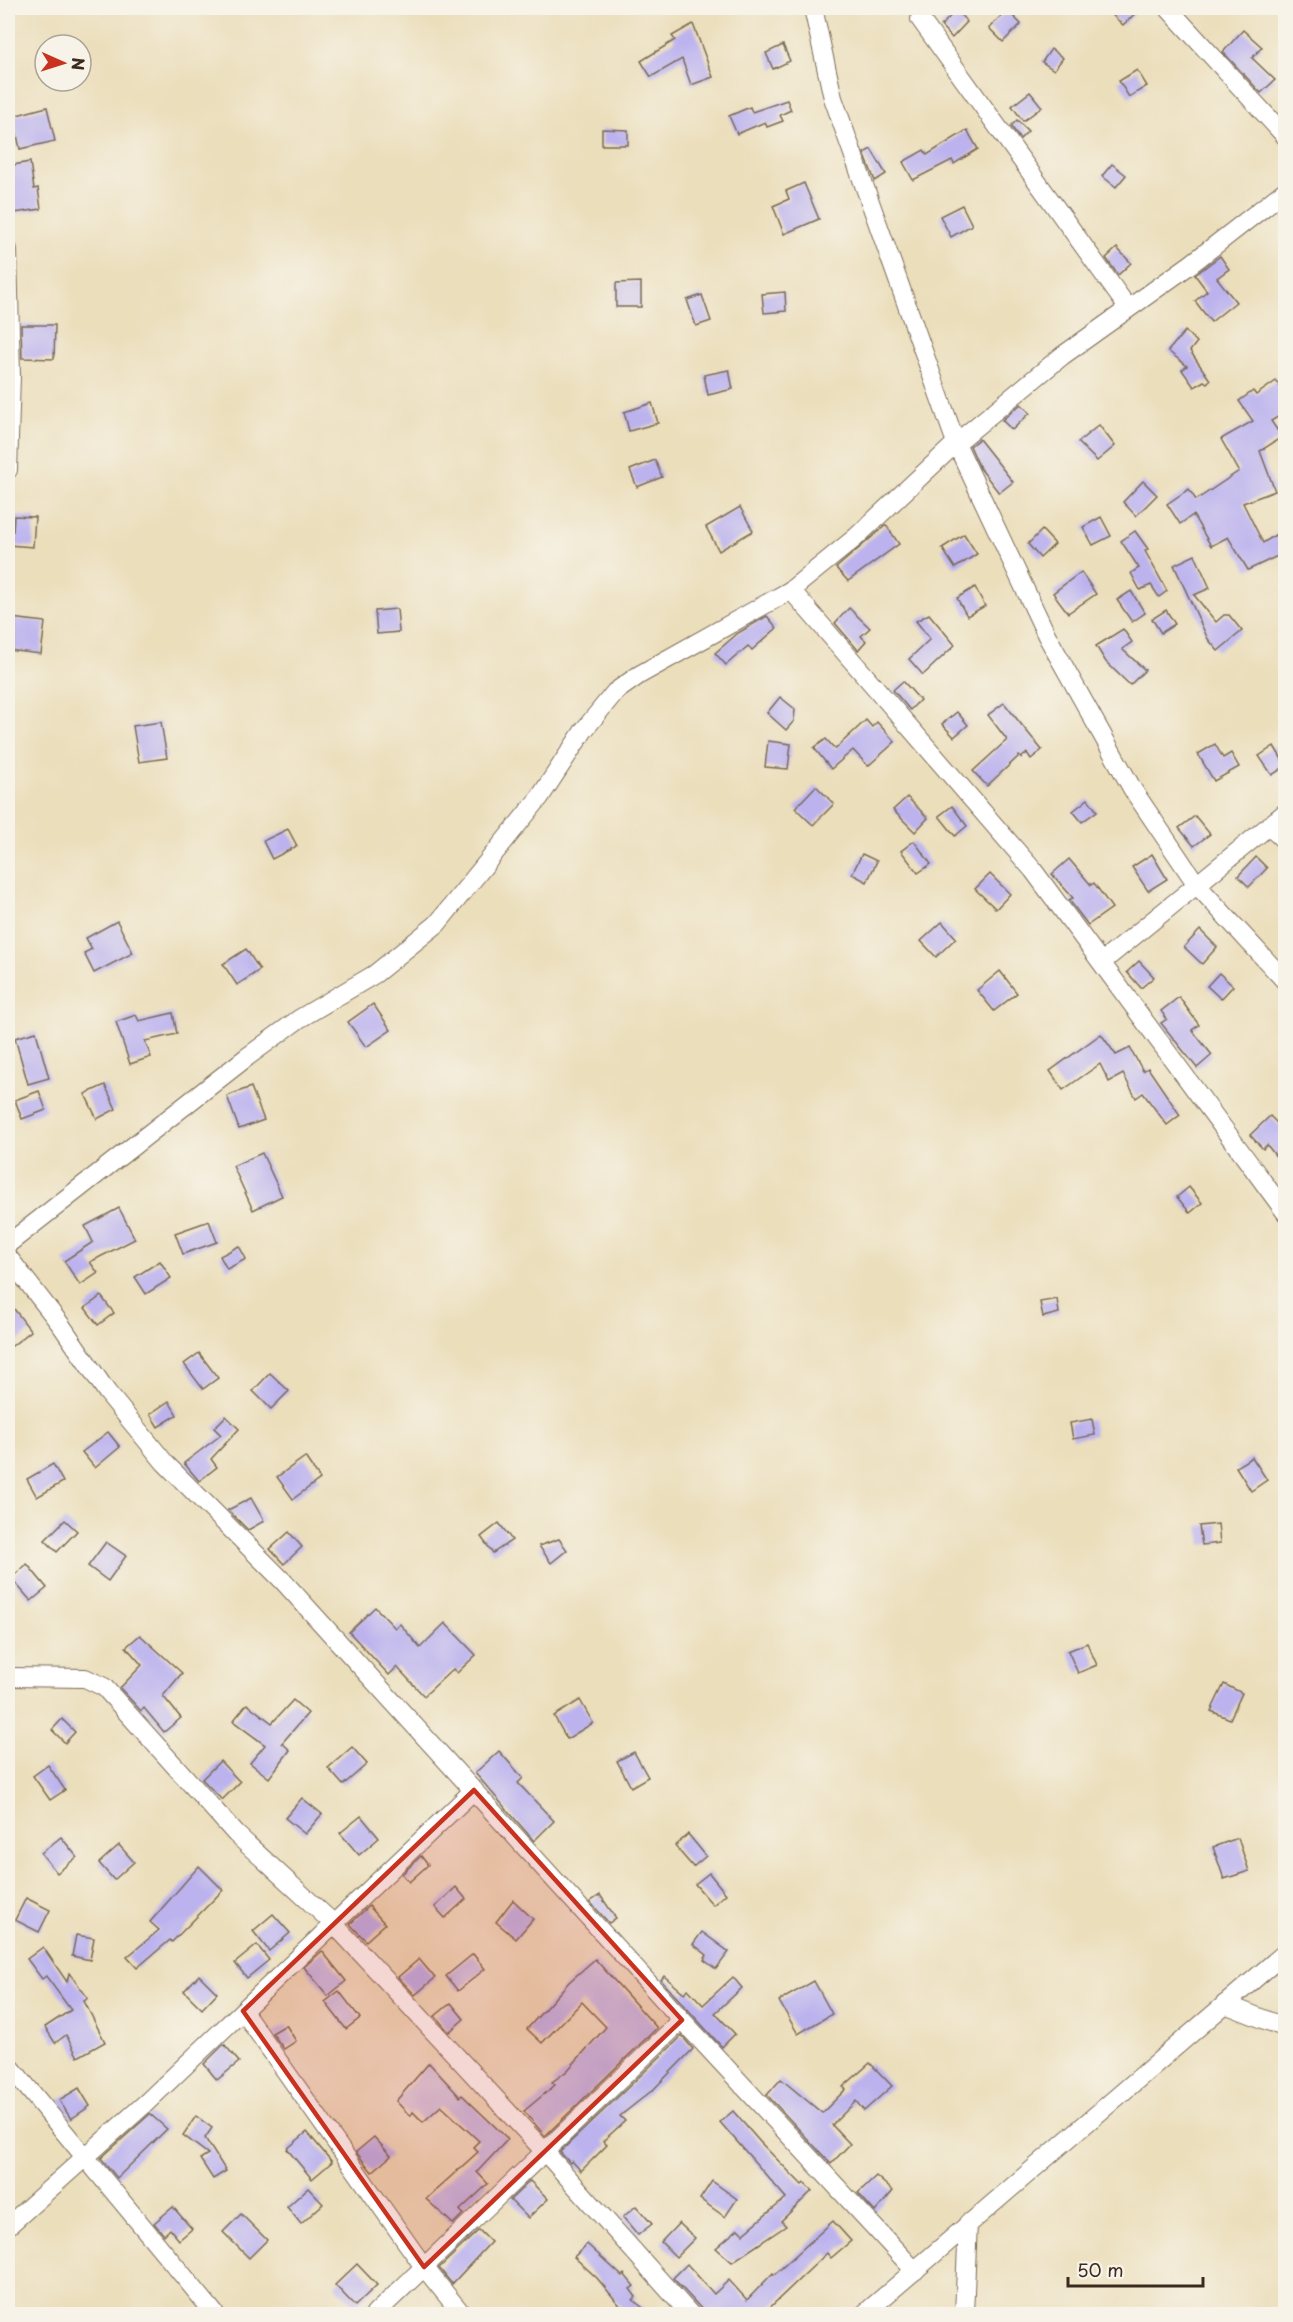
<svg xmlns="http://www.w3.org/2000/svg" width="1293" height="2322" font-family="'Playpen Sans',sans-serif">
	<rect width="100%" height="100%" fill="#f7f3e8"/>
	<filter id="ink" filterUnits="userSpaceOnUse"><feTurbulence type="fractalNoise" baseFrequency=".0167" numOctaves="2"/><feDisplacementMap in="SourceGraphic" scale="12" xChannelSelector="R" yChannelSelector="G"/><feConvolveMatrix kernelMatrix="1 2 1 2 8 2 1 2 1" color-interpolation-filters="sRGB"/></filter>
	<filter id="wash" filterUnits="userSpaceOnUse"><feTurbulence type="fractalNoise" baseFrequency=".008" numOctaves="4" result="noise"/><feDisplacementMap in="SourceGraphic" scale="24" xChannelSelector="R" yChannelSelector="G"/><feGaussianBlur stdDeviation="1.35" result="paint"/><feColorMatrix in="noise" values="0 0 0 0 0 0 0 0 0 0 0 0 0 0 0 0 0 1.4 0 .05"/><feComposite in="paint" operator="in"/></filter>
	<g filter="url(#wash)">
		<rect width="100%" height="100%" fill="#ebdebb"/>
		<g id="blocks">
			<g fill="#bcb3ee">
				<path d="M1105 8H1141L1123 25Z"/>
				<path d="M956 10 967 22 952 38 941 26Z"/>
				<path d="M1007 10 1021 24 1003 42 989 28Z"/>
				<path d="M693 24 713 77 691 85 682 59 651 77 641 61 675 40 672 36Z"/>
				<path d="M1243 30 1262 47 1252 58 1275 80 1261 93 1223 52Z"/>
				<path d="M783 45 790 61 773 69 766 53Z"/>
				<path d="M1051 49 1063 58 1054 70 1042 62Z"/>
				<path d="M1137 70 1147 86 1129 97 1119 81Z"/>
				<path d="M1030 92 1042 107 1023 121 1012 106Z"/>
				<path d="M787 100 791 110 780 115 783 121 767 127 765 122 737 134 729 116 750 107 752 112Z"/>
				<path d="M47 107 55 141 20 149 13 116Z"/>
				<path d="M1017 120 1028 131 1020 139 1011 126Z"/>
				<path d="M602 129 628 130V145H602Z"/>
				<path d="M967 130 978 149 954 164 952 160 913 180 903 162 924 150 927 155Z"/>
				<path d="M871 149 886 174 875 181 864 153Z"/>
				<path d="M30 162 34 189 38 188 41 209 8 214V166Z"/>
				<path d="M1112 164 1126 175 1116 187 1102 176Z"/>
				<path d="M804 183 819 219 784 234 773 206 789 199 786 191Z"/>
				<path d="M962 205 972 225 951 237 940 216Z"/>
				<path d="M1117 248 1131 263 1118 275 1106 258Z"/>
				<path d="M1220 256 1229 269 1217 278 1236 302 1211 322 1195 301 1207 291 1195 275Z"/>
				<path d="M641 282V307H616V283Z"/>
				<path d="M785 292 786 311 764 313 762 294Z"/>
				<path d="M702 295 711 321 696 326 687 300Z"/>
				<path d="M21 325H55L54 359 22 358Z"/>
				<path d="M1185 331 1197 342 1190 351 1210 380 1207 383 1204 381 1194 387 1182 370 1187 366 1168 351Z"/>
				<path d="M729 370 733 389 708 395 704 375Z"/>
				<path d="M1276 381 1286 395V412L1271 421 1282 437 1260 451 1275 491 1243 503 1263 543 1286 528V552L1248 570 1228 537 1211 546 1193 515 1180 524 1167 504 1189 489 1196 500 1239 471 1221 439 1253 421 1239 401 1253 391 1256 395Z"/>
				<path d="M652 403 658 423 629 431 624 412Z"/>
				<path d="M1021 404 1030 413 1012 430 1002 420Z"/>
				<path d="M1099 425 1115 446 1097 461 1078 442Z"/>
				<path d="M979 439 1013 482 999 493 980 468 970 446Z"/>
				<path d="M655 460 662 477 637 487 630 470Z"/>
				<path d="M1143 481 1157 495 1136 516 1123 502Z"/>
				<path d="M740 507 753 531 719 551 706 527Z"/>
				<path d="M14 516 35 517 33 547 8 545V530L13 531Z"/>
				<path d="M1101 517 1111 536 1093 545 1083 527Z"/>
				<path d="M886 525 899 544 848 581 836 568Z"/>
				<path d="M1042 530 1055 544 1040 558 1028 544Z"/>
				<path d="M1135 531 1148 549 1145 551 1167 591 1159 597 1151 585 1140 590 1131 573 1139 568 1121 541Z"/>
				<path d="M964 534 977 554 955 568 942 548Z"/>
				<path d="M1195 555 1210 588 1194 595 1216 622 1224 615H1229L1242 631 1218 651 1208 639 1174 565Z"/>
				<path d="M1081 572 1096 594 1068 613 1053 593Z"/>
				<path d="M975 587 985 606 967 616 957 598Z"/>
				<path d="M1131 591 1145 613 1132 622 1117 600Z"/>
				<path d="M849 608 870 628 861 636 866 641 858 650 835 623Z"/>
				<path d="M397 609 399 632 377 634 375 611Z"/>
				<path d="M1166 610 1175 624 1161 633 1152 619Z"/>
				<path d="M929 614 955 645 923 675 909 659 930 639 916 621Z"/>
				<path d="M767 616 777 628 752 650 748 646 726 665 715 653 738 633Z"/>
				<path d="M11 618 45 622 41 654 8 650Z"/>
				<path d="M1123 629 1132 642 1122 649 1145 670 1130 685 1106 662 1096 646Z"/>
				<path d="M903 681 920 700 910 710 893 690Z"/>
				<path d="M780 697 795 709 794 721 786 730 767 713Z"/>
				<path d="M1004 703 1042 750 1031 759 1027 753 1021 758 1019 756 987 786 973 771 1007 740 988 715Z"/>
				<path d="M957 712 968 725 954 737 942 724Z"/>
				<path d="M866 720 872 727 877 722 895 742 868 766 853 750 831 769 814 748 826 739 835 749Z"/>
				<path d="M161 722 167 758 139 762 133 726Z"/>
				<path d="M768 741 791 744 788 769 765 767Z"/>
				<path d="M1215 744 1223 758 1231 753 1239 767 1214 781 1198 754Z"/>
				<path d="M1274 746 1286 766 1272 775 1259 756Z"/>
				<path d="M816 786 834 804 813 825 795 808Z"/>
				<path d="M907 797 928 818 915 832 893 810Z"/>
				<path d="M1088 799 1097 811 1082 822 1073 811Z"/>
				<path d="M952 806 967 826 955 836 939 816Z"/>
				<path d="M1195 816 1210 834 1194 846 1179 828Z"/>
				<path d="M288 829 297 846 272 859 263 841Z"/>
				<path d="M914 841 931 864 918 873 901 851Z"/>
				<path d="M862 854 877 861 867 882 852 874Z"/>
				<path d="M1152 854 1167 879 1148 891 1132 867Z"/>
				<path d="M1256 857 1267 868 1249 887 1238 876Z"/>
				<path d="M1069 859 1091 885 1094 883 1112 908 1088 925 1069 900 1073 898 1052 874Z"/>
				<path d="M990 874 1010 894 996 909 975 889Z"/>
				<path d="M117 921 133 953 94 973 84 953 92 949 86 938Z"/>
				<path d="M942 922 956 938 936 957 921 941Z"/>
				<path d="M1200 930 1217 947 1202 964 1184 947Z"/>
				<path d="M246 949 260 970 237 985 223 964Z"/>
				<path d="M1139 961 1154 977 1141 988 1127 972Z"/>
				<path d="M1000 971 1017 993 994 1011 977 990Z"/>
				<path d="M1219 973 1233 986 1221 999 1207 986Z"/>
				<path d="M1179 997 1199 1025 1192 1030 1212 1055 1197 1068 1161 1023 1167 1019 1161 1011Z"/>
				<path d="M373 1004 391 1030 366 1047 348 1022Z"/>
				<path d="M173 1013 177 1034 145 1041 151 1057 130 1064 116 1022 136 1015 139 1021Z"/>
				<path d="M36 1032 49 1078 28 1084 15 1038Z"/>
				<path d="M1101 1034 1116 1055 1130 1048 1143 1071 1148 1068 1180 1115 1167 1125 1143 1093 1136 1098 1123 1074 1109 1082 1100 1064 1063 1090 1050 1071Z"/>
				<path d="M105 1085 116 1109 97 1119 85 1094Z"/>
				<path d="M251 1087 264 1120 239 1129 227 1096Z"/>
				<path d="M39 1091 46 1110 22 1119 15 1100Z"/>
				<path d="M1270 1116 1286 1132V1169L1267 1145 1263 1149 1250 1135Z"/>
				<path d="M262 1153 282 1196 253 1210 233 1166Z"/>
				<path d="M1189 1187 1202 1203 1190 1213 1177 1197Z"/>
				<path d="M119 1208 135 1239 90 1262 98 1273 80 1285 64 1261 93 1242 85 1226Z"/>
				<path d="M209 1221 217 1242 183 1254 175 1233Z"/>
				<path d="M239 1246 246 1259 227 1269 220 1256Z"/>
				<path d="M160 1261 171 1278 146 1294 135 1277Z"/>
				<path d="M101 1296 114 1313 98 1325 85 1308Z"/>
				<path d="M1057 1299 1059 1313 1043 1317 1040 1302Z"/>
				<path d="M8 1301 31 1331 8 1349Z"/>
				<path d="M199 1353 218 1378 203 1389 184 1364Z"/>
				<path d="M270 1373 289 1391 271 1409 253 1391Z"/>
				<path d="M169 1401 177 1415 158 1427 150 1414Z"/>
				<path d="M226 1416 239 1429 211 1459 217 1467 199 1481 184 1463 221 1435 214 1428Z"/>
				<path d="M1092 1419 1095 1435 1073 1439 1070 1423Z"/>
				<path d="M108 1432 120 1447 95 1468 82 1452Z"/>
				<path d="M305 1457 320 1479 293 1499 277 1477Z"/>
				<path d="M1252 1457 1267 1480 1251 1491 1236 1467Z"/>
				<path d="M53 1464 63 1482 37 1497 27 1479Z"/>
				<path d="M251 1498 264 1521 248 1530 228 1510Z"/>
				<path d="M65 1520 77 1531 57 1552 45 1540Z"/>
				<path d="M499 1523 512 1540 493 1553 481 1537Z"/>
				<path d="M1218 1524 1220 1543 1202 1545 1199 1526Z"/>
				<path d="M289 1532 302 1547 284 1564 270 1549Z"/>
				<path d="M559 1539 567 1550 551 1563 539 1546Z"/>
				<path d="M106 1542 126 1556 108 1581 88 1566Z"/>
				<path d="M27 1564 47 1588 31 1601 11 1578Z"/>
				<path d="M375 1607 395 1628 400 1624 420 1648 445 1623 476 1655 457 1673 453 1669 424 1696 397 1667 389 1675 349 1632Z"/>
				<path d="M140 1635 182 1673 163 1696 181 1718 164 1732 144 1708 141 1711 120 1688 142 1665 126 1647Z"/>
				<path d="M1087 1643 1097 1665 1078 1673 1068 1651Z"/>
				<path d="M1224 1684 1242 1693 1230 1719 1211 1711Z"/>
				<path d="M293 1700 308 1713 282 1743 290 1750 269 1778 250 1763 265 1745 233 1721 247 1704 272 1723Z"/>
				<path d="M580 1700 593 1723 567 1739 554 1716Z"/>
				<path d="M62 1719 75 1732 65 1743 52 1730Z"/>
				<path d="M352 1747 367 1764 343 1785 328 1768Z"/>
				<path d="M499 1751 523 1778 518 1783 554 1821 534 1841 475 1773Z"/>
				<path d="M634 1752 648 1777 631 1787 617 1761Z"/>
				<path d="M220 1761 240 1782 222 1800 202 1779Z"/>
				<path d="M48 1765 65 1790 50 1800 33 1776Z"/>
				<path d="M302 1798 322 1814 305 1834 285 1818Z"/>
				<path d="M361 1816 379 1838 359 1855 340 1833Z"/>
				<path d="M688 1834 706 1856 693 1867 675 1846Z"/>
				<path d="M61 1837 77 1857 57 1873 41 1853Z"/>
				<path d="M1238 1838 1249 1871 1224 1879 1213 1847Z"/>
				<path d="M119 1845 134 1862 114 1880 99 1863Z"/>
				<path d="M421 1856 428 1865 409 1882 402 1874Z"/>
				<path d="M199 1866 223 1890 172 1942 170 1940 137 1968 127 1957 159 1930 150 1922Z"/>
				<path d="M709 1873 726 1894 713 1905 695 1884Z"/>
				<path d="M456 1887 466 1899 445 1918 435 1907Z"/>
				<path d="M600 1895 616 1918 609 1923 590 1902Z"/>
				<path d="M26 1898 50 1910 39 1932 15 1920Z"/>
				<path d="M513 1900 533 1919 516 1939 496 1922Z"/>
				<path d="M369 1906 385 1924 366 1941 350 1924Z"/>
				<path d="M273 1914 290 1933 269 1951 253 1931Z"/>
				<path d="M702 1932 729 1952 716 1969 704 1960 707 1955 693 1944Z"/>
				<path d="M76 1935 94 1938 90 1960 72 1956Z"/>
				<path d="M257 1945 269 1960 247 1978 235 1963Z"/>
				<path d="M43 1947 67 1982 69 1973 88 1998 84 2001 105 2042 78 2057 66 2035 55 2043 45 2027 71 2010 46 1976 42 1979 27 1959Z"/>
				<path d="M322 1951 346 1981 328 1996 304 1967Z"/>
				<path d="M473 1954 485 1969 458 1991 446 1976Z"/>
				<path d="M419 1959 435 1978 415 1995 398 1977Z"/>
				<path d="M595 1959 657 2028 545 2136 524 2111 555 2085 552 2082 567 2071 606 2027 582 2002 542 2043 527 2029 569 1982Z"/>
				<path d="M199 1975 217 1993 202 2009 184 1991Z"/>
				<path d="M664 1976 684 1993 688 1989 703 2005 733 1977 742 1988 715 2013 735 2034 722 2047 661 1980Z"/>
				<path d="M814 1981 832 2014 798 2034 779 2001Z"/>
				<path d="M339 1991 360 2018 346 2029 325 2002Z"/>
				<path d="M451 2003 464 2019 449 2032 435 2016Z"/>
				<path d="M286 2025 296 2041 284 2049 272 2033Z"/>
				<path d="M682 2036 693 2049 654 2089 620 2116 625 2121 603 2141 607 2145 581 2171 572 2161 570 2163 560 2152Z"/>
				<path d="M224 2044 239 2062 217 2080 204 2064Z"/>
				<path d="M429 2063 460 2097 462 2095 508 2139 477 2172 488 2184 460 2210 463 2214 453 2224 426 2199 478 2152 473 2147 479 2141 441 2106 423 2122 413 2112 410 2116 396 2101Z"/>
				<path d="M870 2063 892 2086 864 2111 856 2101 832 2125 850 2144 831 2164 767 2095 781 2079 822 2113 846 2089 843 2087Z"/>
				<path d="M79 2088 90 2106 71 2119 59 2100Z"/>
				<path d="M733 2111 760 2142 802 2185 804 2183 812 2191 781 2221 786 2226 732 2262 716 2248 738 2229 743 2234 786 2198 720 2122Z"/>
				<path d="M150 2114 167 2129 117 2178 101 2158Z"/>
				<path d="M196 2116 212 2128 205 2138 226 2171 213 2179 200 2159 208 2154 183 2135Z"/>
				<path d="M307 2132 332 2162 312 2179 287 2149Z"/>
				<path d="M374 2137 391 2156 372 2172 356 2152Z"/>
				<path d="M876 2176 893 2191 875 2212 858 2193Z"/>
				<path d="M530 2181 548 2199 528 2218 510 2200Z"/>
				<path d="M712 2181 737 2199 725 2217 700 2199Z"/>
				<path d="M308 2188 323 2204 301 2224 287 2207Z"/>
				<path d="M636 2206 652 2224 638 2235 623 2217Z"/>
				<path d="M173 2207 192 2229 179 2240 170 2229 164 2235 154 2223Z"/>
				<path d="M241 2214 267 2240 249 2258 223 2232Z"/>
				<path d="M833 2221 851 2241 831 2258 827 2253 763 2314H706L673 2278 687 2264 714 2294 729 2280 747 2300 773 2273 774 2275Z"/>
				<path d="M679 2223 695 2238 676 2257 661 2242Z"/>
				<path d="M479 2230 491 2242 452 2284 439 2268Z"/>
				<path d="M587 2244 622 2276 624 2274 634 2286 630 2289 636 2297 633 2300 651 2314H627L597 2278 574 2257Z"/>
				<path d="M357 2264 377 2285 355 2306 335 2285Z"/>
			</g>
		</g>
	</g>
	<g filter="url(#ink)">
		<use href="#blocks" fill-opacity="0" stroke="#796955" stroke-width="1.5"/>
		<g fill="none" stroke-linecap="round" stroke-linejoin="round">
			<g stroke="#796955" stroke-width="20">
				<g id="minor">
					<path d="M813 8 833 98 956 443 1047 636 1133 790 1197 885 1286 982"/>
					<path d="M1168 8 1286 137"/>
					<path d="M920 19 1128 308"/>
					<path d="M1286 190 1191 264 1062 356 956 443 855 538 791 590 1033 870 1286 1213"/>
					<path d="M8 250 11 376 8 470"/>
					<path d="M1269 826 1286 842"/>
					<path d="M1102 962 1286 812"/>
					<path d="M8 1244 247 1057 299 1019 375 974 437 924 540 797 584 730 615 692 639 675 791 590"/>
					<path d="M8 1257 61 1325 107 1392 165 1463 283 1581 682 2020 915 2271"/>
					<path d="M8 1677 85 1678 104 1687 236 1834 334 1924 545 2152 690 2314"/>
					<path d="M1225 2004 1286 2028"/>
					<path d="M243 2011 424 2267 462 2314"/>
					<path d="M8 2064 215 2314"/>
					<path d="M8 2226 147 2102 474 1790"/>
					<path d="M375 2314 682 2020"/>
					<path d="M864 2314 1286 1952"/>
					<path d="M964 2314 968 2223"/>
				</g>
			</g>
			<use href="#minor" stroke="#fff" stroke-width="18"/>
		</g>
	</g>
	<path fill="#c8321e" fill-opacity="0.2" stroke="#c8321e" stroke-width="4.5" stroke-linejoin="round" d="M474 1790 682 2020 424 2267 243 2011Z"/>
	<rect width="1293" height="2322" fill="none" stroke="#f7f3e8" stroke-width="30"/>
	<g transform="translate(63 63) rotate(93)"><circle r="28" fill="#f7f3e8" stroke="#aca397" stroke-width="1.5"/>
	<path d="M0-4.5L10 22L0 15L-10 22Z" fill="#c8321e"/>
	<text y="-9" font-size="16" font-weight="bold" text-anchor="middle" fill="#3b2a1e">N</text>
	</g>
	<path d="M1068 2277v9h135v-9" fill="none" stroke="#3b2a1e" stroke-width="3"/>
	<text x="1077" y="2277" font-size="18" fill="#3b2a1e" stroke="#f7f3e8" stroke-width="4.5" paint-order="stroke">50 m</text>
</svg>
